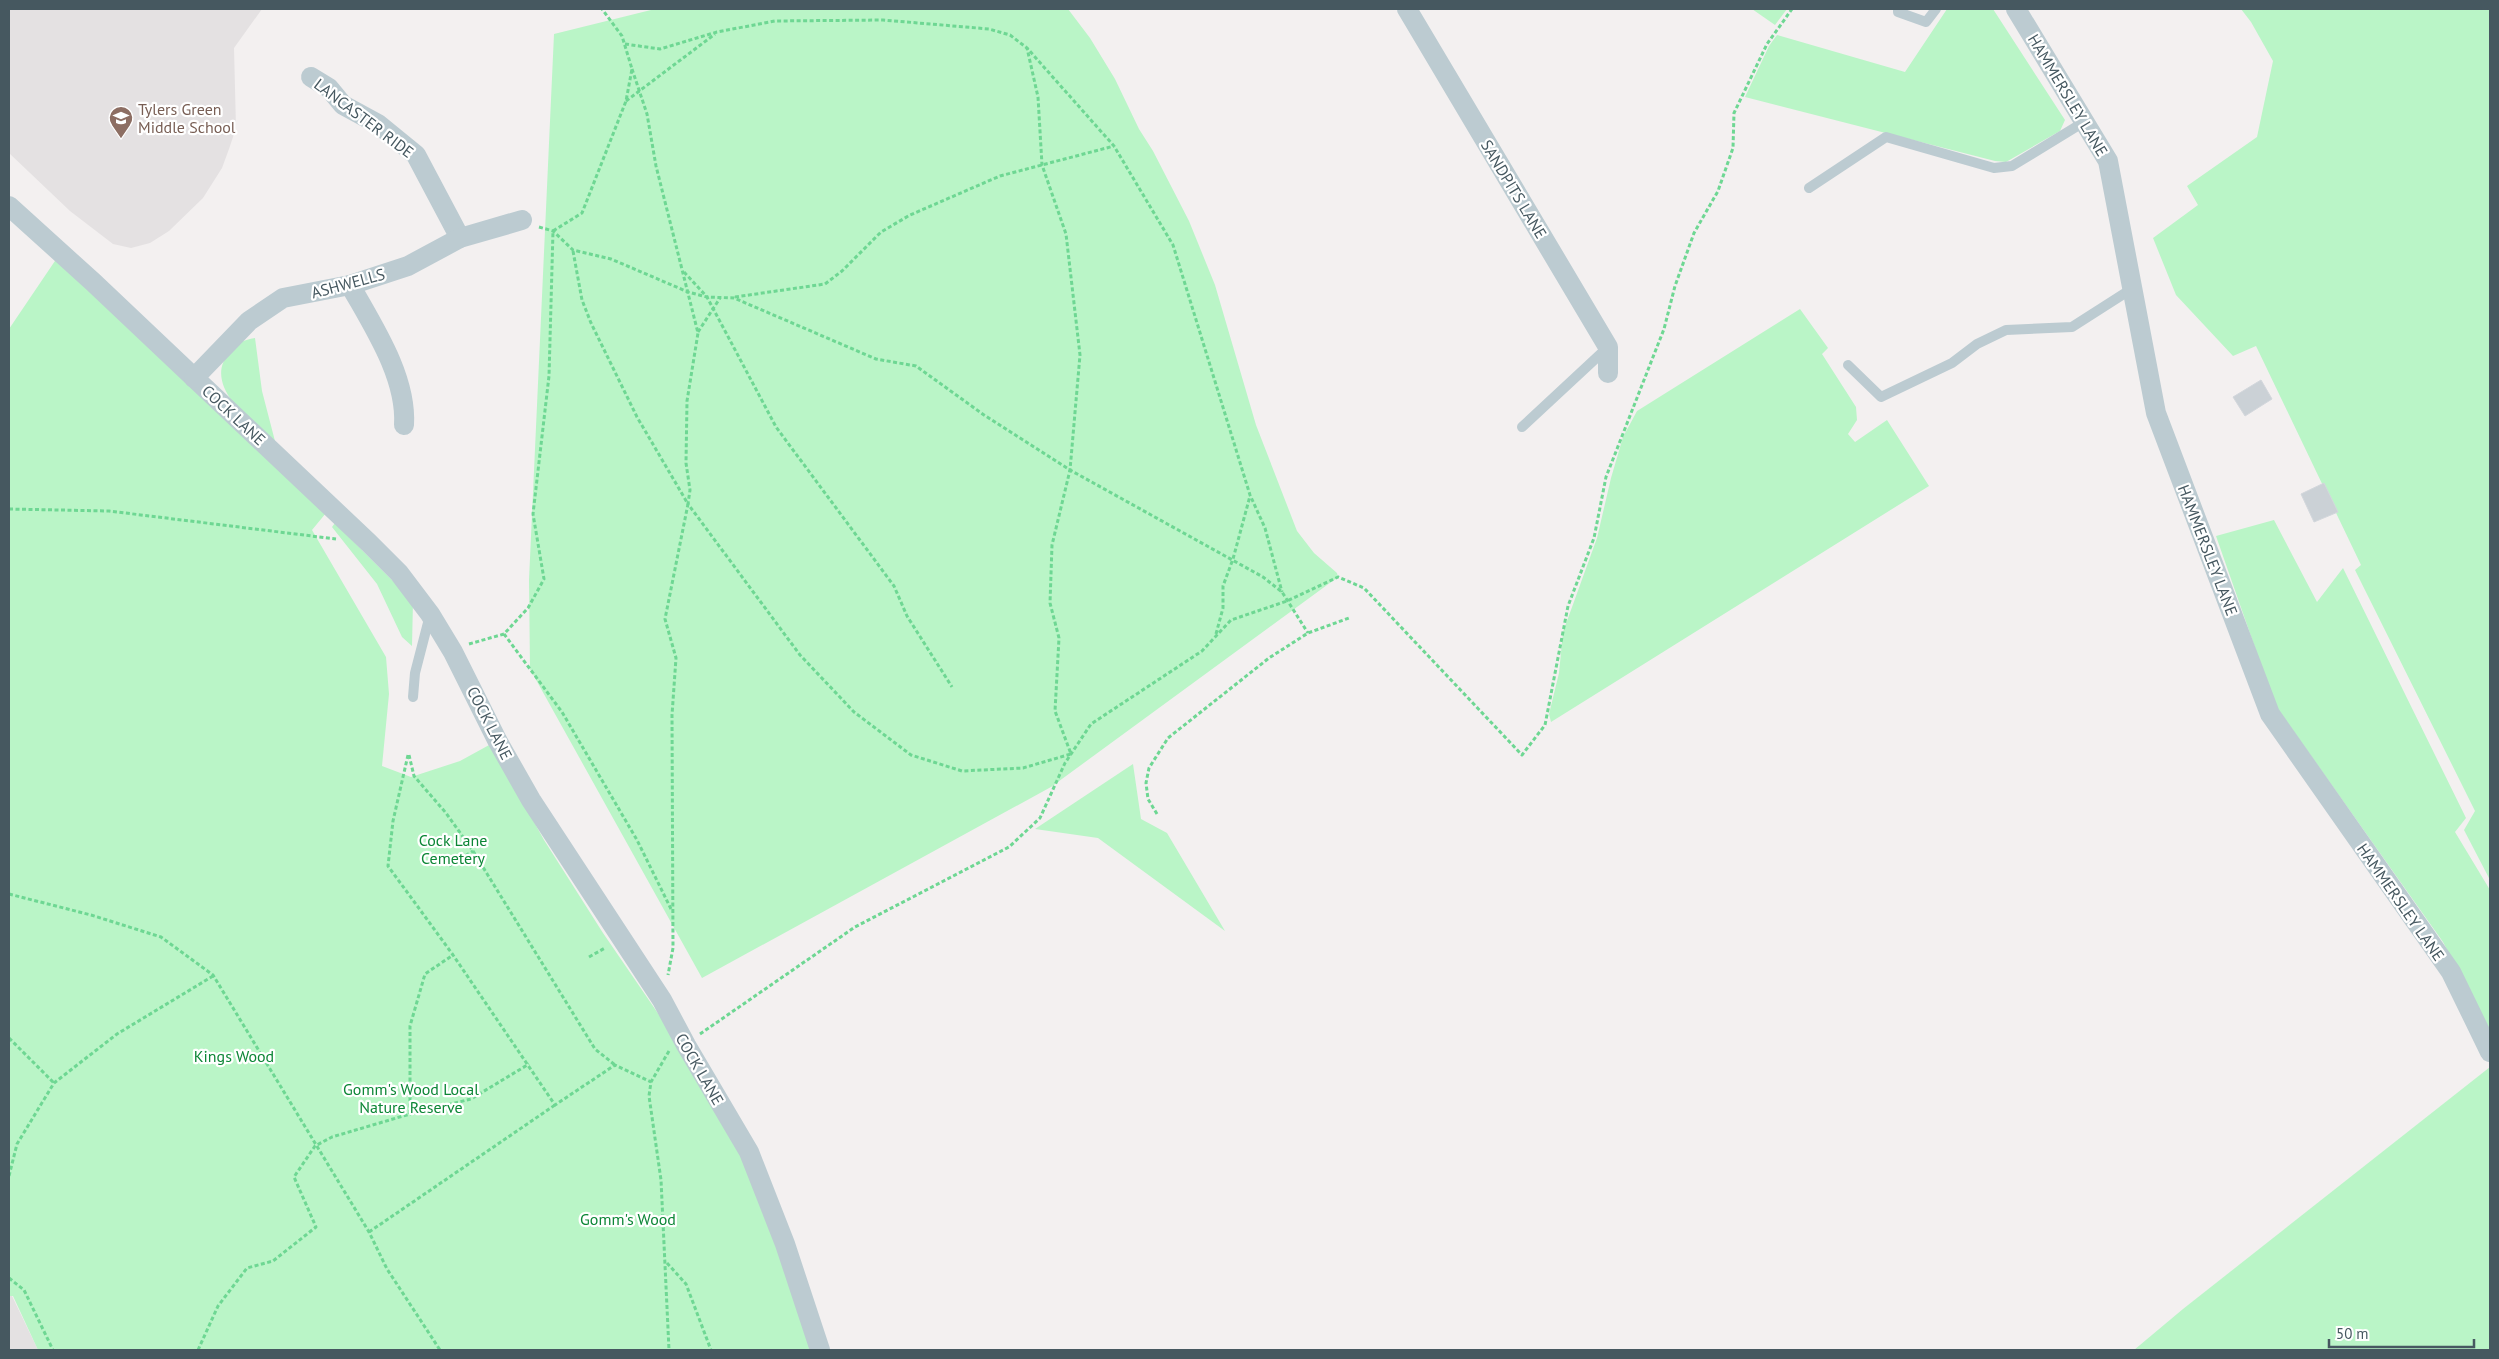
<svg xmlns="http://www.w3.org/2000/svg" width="2499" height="1359" font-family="'PT Sans',sans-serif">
	<rect width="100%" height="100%" fill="#f3f0f0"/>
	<g fill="#e4e1e2">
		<path d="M9 9H262L234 48 236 128 229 149 222 168 203 198 169 231 150 243 131 248 113 244 70 211 9 153Z"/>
		<path d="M9 1296H12L38 1350H9Z"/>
	</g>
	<g fill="#baf5c7">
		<path d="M655 9H1068L1090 38 1115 79 1139 129 1153 151 1189 221 1215 285 1256 425 1297 531 1314 553 1337 573 1338 577 1051 787 702 978 530 669 529 580 554 34Z"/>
		<path d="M1752 9H1787L1775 25Z"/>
		<path d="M1947 9H1993L2065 120 2060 131 2006 162 1995 161 1745 97 1769 46 1777 35 1905 72Z"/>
		<path d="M2241 9H2490V880L2464 830 2475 811 2355 570 2361 565 2256 346 2233 356 2176 295 2153 238 2198 205 2187 186 2257 137 2273 61 2251 22Z"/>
		<path d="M59 255 326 513 312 530 386 657 389 694 382 766 411 777 460 761 491 744 544 840 603 933 681 1047 747 1157 814 1350H38L13 1296H9V329Z"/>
		<path d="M1800 309 1828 348 1822 354 1856 407 1857 420 1848 434 1855 442 1887 420 1929 486 1551 722 1549 714 1559 673 1563 632 1597 538 1611 478 1623 437 1637 411Z"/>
		<path d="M255 338 262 391 276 445C254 424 200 385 230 352 239 342 243 340 255 338Z"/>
		<path d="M2274 520 2317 602 2343 568 2466 818 2455 832 2490 890V1031L2443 942 2275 705 2216 536Z"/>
		<path d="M335 523 413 601 412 646 402 637 377 584 332 527Z"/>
		<path d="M1133 764 1141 819 1167 833 1225 931 1098 838 1035 829Z"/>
		<path d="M2490 1067V1350H2134L2183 1309Z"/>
	</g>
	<g fill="#cbd1d6" stroke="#d3d7dc">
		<path d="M2261 380 2272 399 2245 416 2233 397Z"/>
		<path d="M2324 483 2338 512 2314 522 2301 494Z"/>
	</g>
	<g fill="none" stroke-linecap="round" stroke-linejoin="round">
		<g stroke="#6ed793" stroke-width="3" stroke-dasharray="4 2.5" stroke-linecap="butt">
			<path d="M625 44 660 49 717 32 775 21 883 20 989 29 1010 35 1027 48 1114 146 1173 245 1250 495 1265 528 1282 592"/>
			<path d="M632 69 647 114 656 166 698 333 687 401 686 463 690 490 688 504 800 655 854 712 911 755 962 771 1023 768 1071 754 1055 711 1059 638 1050 603 1052 545 1070 470 1080 355 1066 234 1042 165 1038 97 1027 48"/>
			<path d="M626 101 715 34"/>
			<path d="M539 227 553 231 573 250 611 259 688 292 707 297 734 298 876 359 916 366 984 415 1070 470 1263 577 1282 592 1308 633"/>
			<path d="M573 251 582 300 591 323 637 417 688 504 665 619 676 658 672 715 673 948 668 975"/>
			<path d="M684 272 707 297 776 427 894 586 907 616 952 687"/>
			<path d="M735 297 825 284 842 271 881 232 910 215 1000 176 1114 146"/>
			<path d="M698 332 720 298"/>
			<path d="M9 509 109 511 336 539"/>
			<path d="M504 634 562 712 637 840 672 911"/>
			<path d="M1216 634 1223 608V586L1233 559 1250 496"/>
			<path d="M469 644 504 634 528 608 544 579 533 514 549 376 553 231 582 213 626 101 632 69 622 36 602 9"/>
			<path d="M408 755 393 821 388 866 453 955 555 1105 615 1065 651 1082"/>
			<path d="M409 755 414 776 446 813 473 851 595 1049 615 1065"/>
			<path d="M1157 814 1148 799 1146 783 1149 768 1168 738 1269 658 1308 633 1349 618"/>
			<path d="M449 866 473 851"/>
			<path d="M9 894 91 915 161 937 213 975 369 1232 387 1269 440 1350"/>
			<path d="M589 957 605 948"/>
			<path d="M700 1034 855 927 1009 847 1040 818 1065 763 1091 724 1202 651 1231 620 1287 601 1338 577 1364 588 1522 755 1545 725 1568 606 1594 538 1606 477 1664 329 1675 286 1694 233 1718 191 1733 148 1734 113 1767 44 1792 9"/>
			<path d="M9 1038 54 1083"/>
			<path d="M669 1051 651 1082 649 1096 661 1180 669 1350"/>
			<path d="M410 1114 471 1099 529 1064"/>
			<path d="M9 1176 17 1144 54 1083 117 1034 213 976"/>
			<path d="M369 1232 555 1105"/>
			<path d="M667 1263 686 1284 711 1350"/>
			<path d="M9 1278 24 1290 53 1350"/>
			<path d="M198 1350 218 1306 247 1268 273 1261 316 1227 294 1177 315 1146 332 1137 410 1114V1026L425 974 453 955"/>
		</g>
		<g stroke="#bccbd1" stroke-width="10">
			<path d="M1898 9V12L1926 22 1936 9"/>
			<path d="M1809 188 1886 137 1994 168 2012 166 2084 122"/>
			<path d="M1848 365 1881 397 1952 363 1977 344 2006 330 2072 327 2133 288"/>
			<path d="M1522 427 1607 348"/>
			<path d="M413 697 415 673 430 615"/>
		</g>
		<g stroke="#bccbd1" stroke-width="20">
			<path d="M1407 9 1608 347V373"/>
			<path d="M2016 9 2108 161 2156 413 2270 714 2451 972 2490 1052"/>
			<path d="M311 77 329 88 343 105 378 124 416 155 460 238"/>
			<path d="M9 206 93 282 369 543 399 573 430 614 453 652 497 740 531 800 662 1000 686 1045 749 1152 785 1244 820 1350"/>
			<path d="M350 285C373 326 407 377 404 425"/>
			<path d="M194 378 249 321 283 298 350 285 408 266 460 238 522 220"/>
		</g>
	</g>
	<defs>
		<g id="school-pin" transform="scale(1.25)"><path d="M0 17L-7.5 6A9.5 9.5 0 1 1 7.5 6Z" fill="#8d6e63" stroke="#fff"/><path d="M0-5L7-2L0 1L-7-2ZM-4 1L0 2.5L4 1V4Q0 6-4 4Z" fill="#fff"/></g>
	</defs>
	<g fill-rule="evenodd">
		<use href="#school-pin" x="121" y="118"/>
	</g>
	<g text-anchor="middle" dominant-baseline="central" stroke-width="4.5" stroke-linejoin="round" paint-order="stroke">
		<g font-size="16" fill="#465860" stroke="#fff">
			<text transform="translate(2068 95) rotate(59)">HAMMERSLEY LANE</text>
			<text transform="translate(364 118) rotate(37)">LANCASTER RIDE</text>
			<text transform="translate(1514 189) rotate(59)">SANDPITS LANE</text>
			<text transform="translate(348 283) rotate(-15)">ASHWELLS</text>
			<text transform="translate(234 415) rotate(43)">COCK LANE</text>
			<text transform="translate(2208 550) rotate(69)">HAMMERSLEY LANE</text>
			<text transform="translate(490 723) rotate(63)">COCK LANE</text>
			<text transform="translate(2401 902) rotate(55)">HAMMERSLEY LANE</text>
			<text transform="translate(700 1069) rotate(60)">COCK LANE</text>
		</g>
		<g font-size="16" fill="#785e54" stroke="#fff" text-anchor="start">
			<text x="138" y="109">Tylers Green<tspan x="138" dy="18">Middle School</tspan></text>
		</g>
		<g font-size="16" fill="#0c8636" stroke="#fff">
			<text x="453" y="840">Cock Lane<tspan x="453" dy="18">Cemetery</tspan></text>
			<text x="234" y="1056">Kings Wood</text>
			<text x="411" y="1089">Gomm's Wood Local<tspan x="411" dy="18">Nature Reserve</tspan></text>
			<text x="628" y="1219">Gomm's Wood</text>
		</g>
	</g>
	<rect width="2499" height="1359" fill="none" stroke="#465860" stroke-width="20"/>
	<path d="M2329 1339v8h145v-8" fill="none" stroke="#465860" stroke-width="2.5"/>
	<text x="2336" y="1339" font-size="15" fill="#465860" stroke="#ffffff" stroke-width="4" paint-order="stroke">50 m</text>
</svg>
